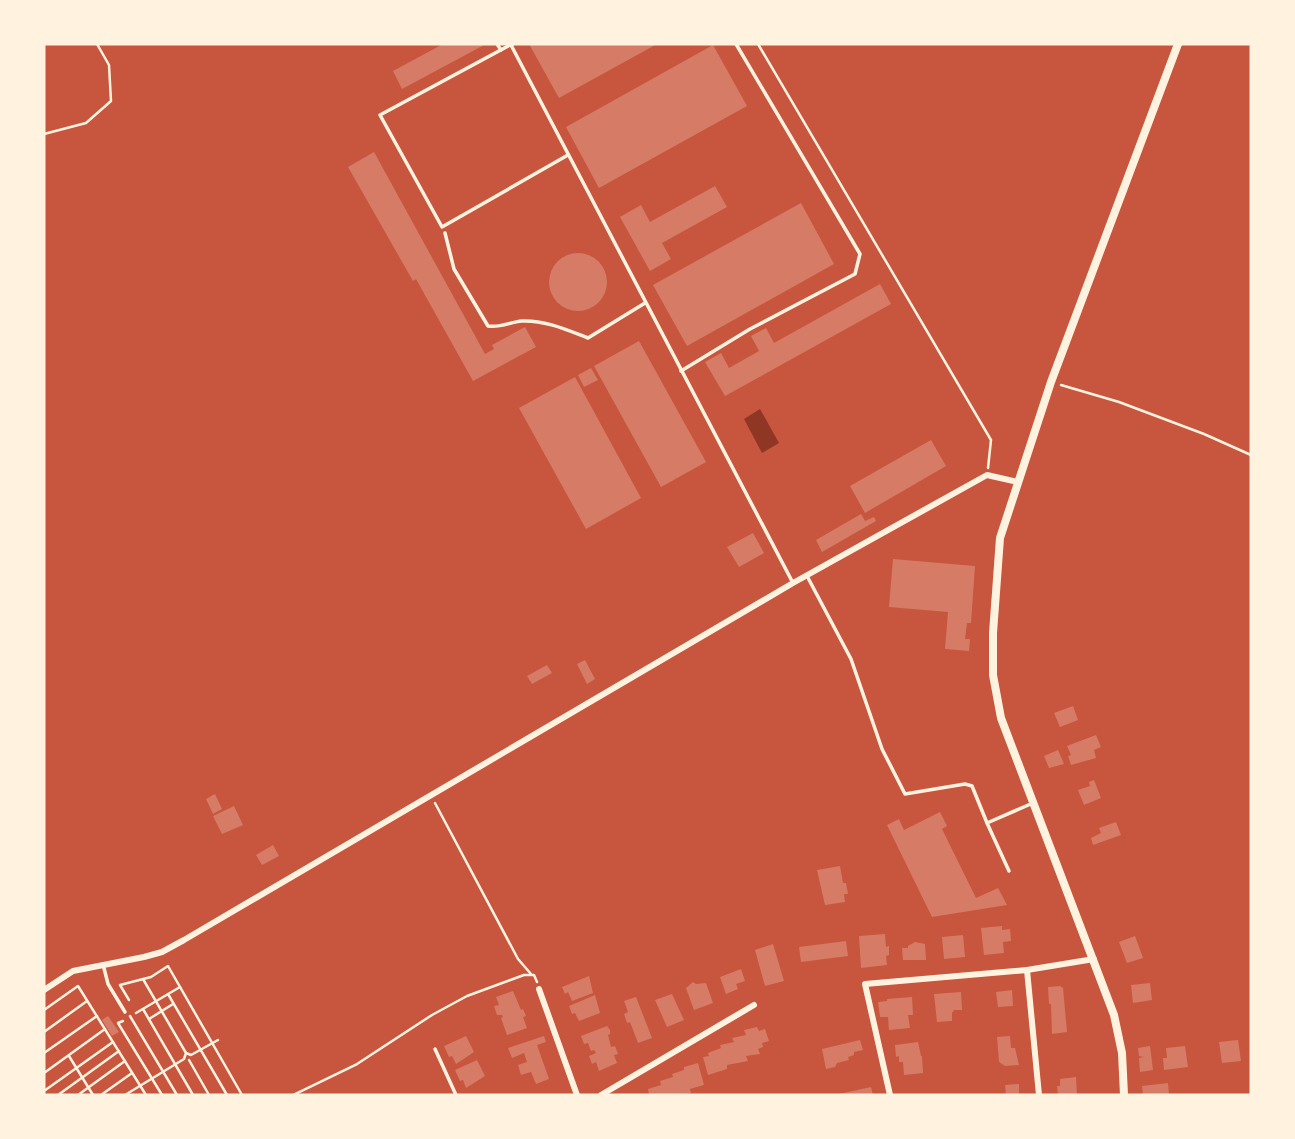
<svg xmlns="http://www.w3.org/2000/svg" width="1295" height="1139" font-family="Figtree,sans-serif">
	<rect width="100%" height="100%" fill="#c8553d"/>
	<path fill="#8f3625" d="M760 409 779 443 762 453 744 419Z"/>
	<g fill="#d67c66">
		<path d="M443 44H486L402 89 393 71Z"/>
		<path d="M529 44H657L559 98Z"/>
		<path d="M713 45 747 106 599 188 566 127Z"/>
		<path d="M374 152 485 354 494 349 492 345 525 327 536 347 473 381 416 279 413 281 348 167Z"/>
		<path d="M715 186 727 207 662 243 671 259 650 271 620 217 641 205 650 222Z"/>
		<path d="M801 203 834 264 687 346 653 285Z"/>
		<circle cx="578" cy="282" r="29"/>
		<path d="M880 284 891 304 725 396 705 362 721 353 729 368 759 351 751 336 766 328 774 343Z"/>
		<path d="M639 341 706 462 661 487 594 366Z"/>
		<path d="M591 368 598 380 584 387 578 375Z"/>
		<path d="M575 377 641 498 586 529 519 408Z"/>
		<path d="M931 440 946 466 865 513 850 486Z"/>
		<path d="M861 514 865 521 874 517 876 521 822 552 816 540Z"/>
		<path d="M753 533 764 553 739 567 727 547Z"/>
		<path d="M893 559 975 566 971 623H967L965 639H970L969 651 945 649 948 612 889 607Z"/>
		<path d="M585 660 595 679 587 684 577 664Z"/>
		<path d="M547 665 552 673 532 684 527 676Z"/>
		<path d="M1073 706 1078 720 1060 727 1054 713Z"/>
		<path d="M1096 735 1101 747 1094 750 1096 758 1071 765 1068 756 1071 755 1067 746Z"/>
		<path d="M1058 750 1064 764 1049 768 1044 756Z"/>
		<path d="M1094 780 1101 798 1084 805 1078 790 1090 786 1089 782Z"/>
		<path d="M215 794 222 809 213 814 206 799Z"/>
		<path d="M234 806 243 825 222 834 213 816Z"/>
		<path d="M940 812 947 826 942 829 976 898 998 888 1007 905 932 917 887 825 899 819 904 830Z"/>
		<path d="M1116 822 1121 835 1093 845 1091 838 1101 833 1099 828Z"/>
		<path d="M273 845 279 856 262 865 256 855Z"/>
		<path d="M840 866 843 883H846L848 894H844L845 902 825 905 817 870Z"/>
		<path d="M1002 926V930L1010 929 1011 941 1003 942 1004 953 984 955 981 928Z"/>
		<path d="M885 934 886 947 889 946V955L886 956 887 965 861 968 859 936Z"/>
		<path d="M963 935 965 957 944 959 942 937Z"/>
		<path d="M1135 936 1143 958 1127 963 1119 942Z"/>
		<path d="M846 941 848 956 801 962 799 947Z"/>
		<path d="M915 942 925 944 926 960H903L902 948H908V946Z"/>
		<path d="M773 944 784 981 765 986 755 950Z"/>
		<path d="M741 969 745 981 736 984 738 989 726 994 720 977Z"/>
		<path d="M589 976 593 993 572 1001 568 992 565 994 562 987Z"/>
		<path d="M693 982 696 984 706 983 713 1003 694 1010 686 988Z"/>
		<path d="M1150 983 1152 1000 1133 1003 1131 985Z"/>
		<path d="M1060 986 1063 988 1067 1032 1052 1034 1051 1004H1049L1048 987Z"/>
		<path d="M1012 990 1013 1006 998 1007 996 992Z"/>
		<path d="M513 991 521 1010 523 1009 526 1016 523 1017 527 1028 507 1035 501 1018 503 1017 502 1015H497L494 1006 499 1005 496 997Z"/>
		<path d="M961 992 962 1010H954L952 1013V1021L937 1022 934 994Z"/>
		<path d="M672 994 684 1020 667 1027 655 1000Z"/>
		<path d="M595 995 600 1013 579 1021 575 1013 572 1014 569 1006Z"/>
		<path d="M636 997 652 1038 638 1043 630 1022 627 1023 624 1014 628 1012 624 1001Z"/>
		<path d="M912 997 913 1015H908L910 1028 889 1030 888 1017H880L878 1002 887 1001V999Z"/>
		<path d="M108 1016 119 1032 112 1036 102 1020Z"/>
		<path d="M607 1026 610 1030V1034L608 1035 611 1047 615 1046 618 1054 614 1055 617 1063 599 1071 596 1062 592 1064 589 1056 596 1053 594 1050 591 1051 588 1043 584 1044 581 1036Z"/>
		<path d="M757 1027 759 1031 765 1029 769 1041 762 1043 763 1047 758 1049 760 1054 746 1056 748 1061 727 1065V1069L708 1075 703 1057 709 1056 708 1053 721 1048 720 1045 734 1042 732 1038 746 1035 744 1030Z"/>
		<path d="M466 1036 474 1052 456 1064 452 1056 449 1057 444 1046Z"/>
		<path d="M544 1036 546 1042 537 1045 549 1079 536 1084 531 1072 521 1075 518 1065 527 1062 524 1053 512 1058 508 1048Z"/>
		<path d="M1010 1036 1011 1048H1015L1019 1065 1005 1066 999 1062 997 1037Z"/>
		<path d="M860 1040 863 1050 854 1052V1055L848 1057 849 1060 837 1063 835 1067 826 1069 822 1049Z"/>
		<path d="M1238 1040 1241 1061 1222 1063 1219 1042Z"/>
		<path d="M918 1042 921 1056H922L923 1073 904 1075 903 1062H899V1056L896 1057 895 1045Z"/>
		<path d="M1150 1046 1153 1070 1140 1072 1139 1058 1144 1057 1139 1056 1138 1048Z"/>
		<path d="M1185 1046 1188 1067 1164 1070 1163 1058H1167L1166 1048Z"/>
		<path d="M477 1060 485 1076 466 1088 463 1080 460 1081 455 1070Z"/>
		<path d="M698 1063 704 1085 690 1089 691 1093 682 1095H649L648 1089 661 1085 660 1081 673 1077 672 1074 684 1070V1067Z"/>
		<path d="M1076 1077 1077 1095H1058L1057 1086H1060V1079Z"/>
		<path d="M1168 1083 1169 1095H1143L1142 1086Z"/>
		<path d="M1019 1084V1095H1006L1005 1085Z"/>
		<path d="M871 1087 873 1095H840L839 1094Z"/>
	</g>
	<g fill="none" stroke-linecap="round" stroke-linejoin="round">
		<g stroke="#fff3e0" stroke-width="2.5">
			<path d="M758 44 991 440 988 468"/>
			<path d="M44 134 86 123 111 101 109 65 97 44"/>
			<path d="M1061 385 1119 402 1204 434 1251 455"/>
			<path d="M435 803 518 959 531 974"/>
			<path d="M143 979 186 1053"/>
			<path d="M168 994 227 1095"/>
			<path d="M129 1000 120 985 151 977 168 966 242 1095"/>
			<path d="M143 1009 193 1095"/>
			<path d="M44 1010 78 986 146 1095"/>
			<path d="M136 1013 180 987"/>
			<path d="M130 1016 177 1095"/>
			<path d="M149 1019 173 1004"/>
			<path d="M123 1021 118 1023 162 1095"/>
			<path d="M44 1032 87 1001"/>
			<path d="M44 1053 97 1016"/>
			<path d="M69 1056 93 1095"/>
			<path d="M189 1060 209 1095"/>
			<path d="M44 1073 105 1029"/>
			<path d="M44 1091 113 1042"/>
			<path d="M58 1095 119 1051"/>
			<path d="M78 1095 125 1061"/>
			<path d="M101 1095 132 1073"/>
			<path d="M125 1095 184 1059 186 1053 191 1055 218 1040"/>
			<path d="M293 1095 357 1064 432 1015 467 996 524 975H534L537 982"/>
		</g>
		<g stroke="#fff3e0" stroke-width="3.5">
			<path d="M497 44 501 50"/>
			<path d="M513 44 511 45 793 583"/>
			<path d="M510 45 380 115 442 227 568 155"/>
			<path d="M445 233 454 269 488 326C501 328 510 322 522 321 545 320 567 330 588 338L645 303"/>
			<path d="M681 371 750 329 855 274 860 254 736 44"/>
			<path d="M807 576 851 659 882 749 905 794 965 784 972 786 987 823 1033 803"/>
			<path d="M987 823 1009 871"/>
			<path d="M103 964 108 984 125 1012"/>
			<path d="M435 1049 456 1095"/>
		</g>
		<g stroke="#fff3e0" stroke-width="6">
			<path d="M1027 970 1039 1095"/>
			<path d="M539 989 577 1095"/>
			<path d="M44 990 73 971 144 957 162 952 184 940 793 583 987 475 1018 482"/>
			<path d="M601 1095 754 1005"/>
			<path d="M890 1095 865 984 1027 970 1094 959"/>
		</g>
		<path stroke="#fff3e0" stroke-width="8" d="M1124 1095 1122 1053 1114 1015 1001 718 993 675V633L1000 538 1051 382 1178 44"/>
	</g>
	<rect width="1295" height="1139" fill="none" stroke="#fff3e0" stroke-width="91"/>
</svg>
